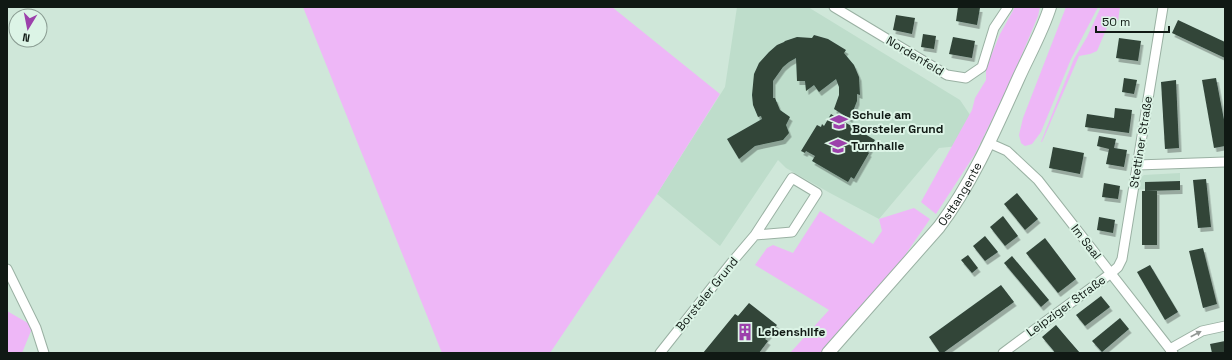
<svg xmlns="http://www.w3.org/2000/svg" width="1232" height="360" font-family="'Space Grotesk',sans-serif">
	<defs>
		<filter id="shadow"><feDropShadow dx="2.5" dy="4" stdDeviation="0" flood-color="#0004"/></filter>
	</defs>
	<rect width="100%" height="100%" fill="#cfe7d9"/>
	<g fill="#beddcb">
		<path d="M737 7H808L960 100 989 143 939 148 879 219 830 193 786 168 778 160 720 246 657 194 725 87Z"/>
		<path d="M1180 173V181L1145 182V189L1137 190 1138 180 1144 175Z"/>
	</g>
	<g fill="#eeb7f7">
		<path d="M303 7H612L720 94 657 194 550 353H442Z"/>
		<path d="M1015 7H1040L1038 16 1010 83 975 154 936 214 921 202 972 110 975 98 986 80V68L1000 34Z"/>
		<path d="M1066 7H1098L1071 59 1041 132 1032 144 1025 146 1021 143 1019 135 1023 118Z"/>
		<path d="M1101 7H1120L1118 21H1113L1108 25 1097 51 1090 54 1079 56 1042 142H1041L1074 59 1087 37Z"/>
		<path d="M914 208 930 219 901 261 823 353H790L829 310 755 265 767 248 773 245 793 253 820 211 873 244 882 231 879 219Z"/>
		<path d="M7 311 33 326 22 353H7Z"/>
	</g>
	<g fill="#304439" filter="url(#shadow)">
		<path d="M958 7 980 8 977 25 956 21Z"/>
		<path d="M896 15 915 18 912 34 893 30Z"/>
		<path d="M1178 20 1225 42V58L1172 33Z"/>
		<path d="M923 34 936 36 934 49 921 47Z"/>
		<path d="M814 35 828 39 846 50 844 53 854 65 859 77 860 95 857 94V101L850 119 834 109 839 95V87L836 79 819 92 814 85 806 91 805 81H797L796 58 789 62 783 67 773 81V98H775L780 110 790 117 786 125 789 133 783 140 755 146 739 159 727 139 762 119 761 116 758 117 753 105 752 95 754 74 759 63 769 52 777 45 784 42 785 41 797 37 812 38Z"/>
		<path d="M953 37 975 41 972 58 949 54Z"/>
		<path d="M1119 38 1141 41 1138 61 1116 58Z"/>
		<path d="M1124 78 1137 80 1134 94 1122 92Z"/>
		<path d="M1216 78 1225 125V146L1214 148 1202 80Z"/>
		<path d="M1176 80 1179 148 1165 149 1161 82Z"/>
		<path d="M1115 108 1132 110 1129 133 1085 127 1087 114 1114 118Z"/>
		<path d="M831 114 875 140 868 152 869 153 854 179 851 177 848 182 812 161 815 156 806 151 805 153 801 151 817 125 821 127 822 124 824 126Z"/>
		<path d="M1099 136 1116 139 1114 148 1127 150 1124 167 1106 164 1109 149 1097 146Z"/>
		<path d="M1053 147 1084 153 1080 174 1049 168Z"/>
		<path d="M1206 179 1211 227 1198 228 1193 180Z"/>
		<path d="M1180 181V190L1145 191V182Z"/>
		<path d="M1104 183 1120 186 1118 199 1102 197Z"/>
		<rect x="1142" y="191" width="15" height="54"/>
		<path d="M1017 193 1038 219 1025 230 1004 204Z"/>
		<path d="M1003 216 1018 236 1005 246 990 227Z"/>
		<path d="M1099 217 1115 220 1113 233 1097 230Z"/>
		<path d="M985 236 998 252 985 261 973 246Z"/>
		<path d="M1045 238 1076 279 1058 293 1026 253Z"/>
		<path d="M1203 248 1217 304 1203 308 1189 251Z"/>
		<path d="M968 255 978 268 972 273 961 260Z"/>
		<path d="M1012 256 1049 300 1041 307 1004 263Z"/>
		<path d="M1150 265 1178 312 1165 320 1137 272Z"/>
		<path d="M1001 285 1014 302 943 353H940L929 337Z"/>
		<path d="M1101 296 1110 307 1085 326 1076 315Z"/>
		<path d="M749 303 777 325 765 339 768 341 759 353H703L735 314 738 316Z"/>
		<path d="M1120 318 1129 329 1102 352 1092 341Z"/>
		<path d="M1056 325 1067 338 1080 353H1055L1053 350 1042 337Z"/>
		<path d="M1225 341V353H1212L1210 344Z"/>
	</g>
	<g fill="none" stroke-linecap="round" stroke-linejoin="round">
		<g stroke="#9ab1a3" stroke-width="11">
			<g id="street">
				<path d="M834 7 947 75 966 78 982 67 994 28 1008 7"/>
				<path d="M989 143 1007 151 1038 180 1173 353"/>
				<path d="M1137 165 1225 162"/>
				<path d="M7 269 36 328 44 353"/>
				<path d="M1170 349 1202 331 1225 326"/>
				<path d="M660 353 732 262 755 235 792 178 817 193 792 232 755 235"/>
				<path d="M1003 353 1110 274 1118 267 1122 259 1163 7"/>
			</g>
		</g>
		<g stroke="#9ab1a3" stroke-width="14">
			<g id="secondary">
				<path id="s1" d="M828 353 939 227C973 182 996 128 1019 77 1029 55 1043 30 1050 7"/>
			</g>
		</g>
		<use href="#street" stroke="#fff" stroke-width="9"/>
		<use href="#secondary" stroke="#fff" stroke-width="12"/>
	</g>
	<defs><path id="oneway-solid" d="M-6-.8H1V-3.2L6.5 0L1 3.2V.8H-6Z"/></defs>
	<use fill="#939895" href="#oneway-solid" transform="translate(1196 334) rotate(-28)"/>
	<defs>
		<g id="school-bare" transform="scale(1.38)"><path d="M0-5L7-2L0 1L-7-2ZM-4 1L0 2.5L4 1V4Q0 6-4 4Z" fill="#9c41ab" stroke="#dcf4e6" stroke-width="2.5" paint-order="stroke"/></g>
		<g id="building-bare" transform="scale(1.38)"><path d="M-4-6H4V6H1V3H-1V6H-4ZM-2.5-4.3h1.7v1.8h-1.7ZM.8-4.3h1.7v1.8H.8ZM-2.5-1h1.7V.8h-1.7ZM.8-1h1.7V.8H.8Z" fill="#9c41ab" stroke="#dcf4e6" stroke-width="2.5" paint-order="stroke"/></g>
	</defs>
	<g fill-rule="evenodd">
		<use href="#school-bare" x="839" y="122"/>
		<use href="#school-bare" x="838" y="146"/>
		<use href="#building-bare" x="745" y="332"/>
	</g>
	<g text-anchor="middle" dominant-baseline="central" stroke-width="4" stroke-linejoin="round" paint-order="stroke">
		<g font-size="12" fill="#101914" stroke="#dcf4e6">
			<text transform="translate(915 56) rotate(31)">Nordenfeld</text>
			<text transform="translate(1141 142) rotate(-81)">Stettiner Straße</text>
			<text stroke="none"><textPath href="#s1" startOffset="207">Osttangente</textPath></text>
			<text transform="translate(1086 242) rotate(52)">Im Saal</text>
			<text transform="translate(707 294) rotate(-51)">Borsteler Grund</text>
			<text transform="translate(1066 306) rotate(-36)">Leipziger Straße</text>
		</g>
		<g font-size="12" font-weight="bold" fill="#101914" stroke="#dcf4e6" text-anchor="start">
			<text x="852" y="115">Schule am<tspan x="852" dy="14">Borsteler Grund</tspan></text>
			<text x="851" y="146">Turnhalle</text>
			<text x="758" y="332">Lebenshilfe</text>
		</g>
	</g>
	<rect width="1232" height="360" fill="none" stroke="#101914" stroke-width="16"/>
	<g transform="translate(28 28) rotate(190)"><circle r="19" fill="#dcf4e6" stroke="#8a9c92"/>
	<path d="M0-3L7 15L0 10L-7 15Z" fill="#9c41ab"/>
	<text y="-6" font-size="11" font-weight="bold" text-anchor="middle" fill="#101914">N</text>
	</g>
	<path d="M1096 26v6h73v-6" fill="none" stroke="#101914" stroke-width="2"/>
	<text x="1102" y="26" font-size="12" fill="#101914" stroke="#dcf4e6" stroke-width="3" paint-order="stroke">50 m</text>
</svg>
